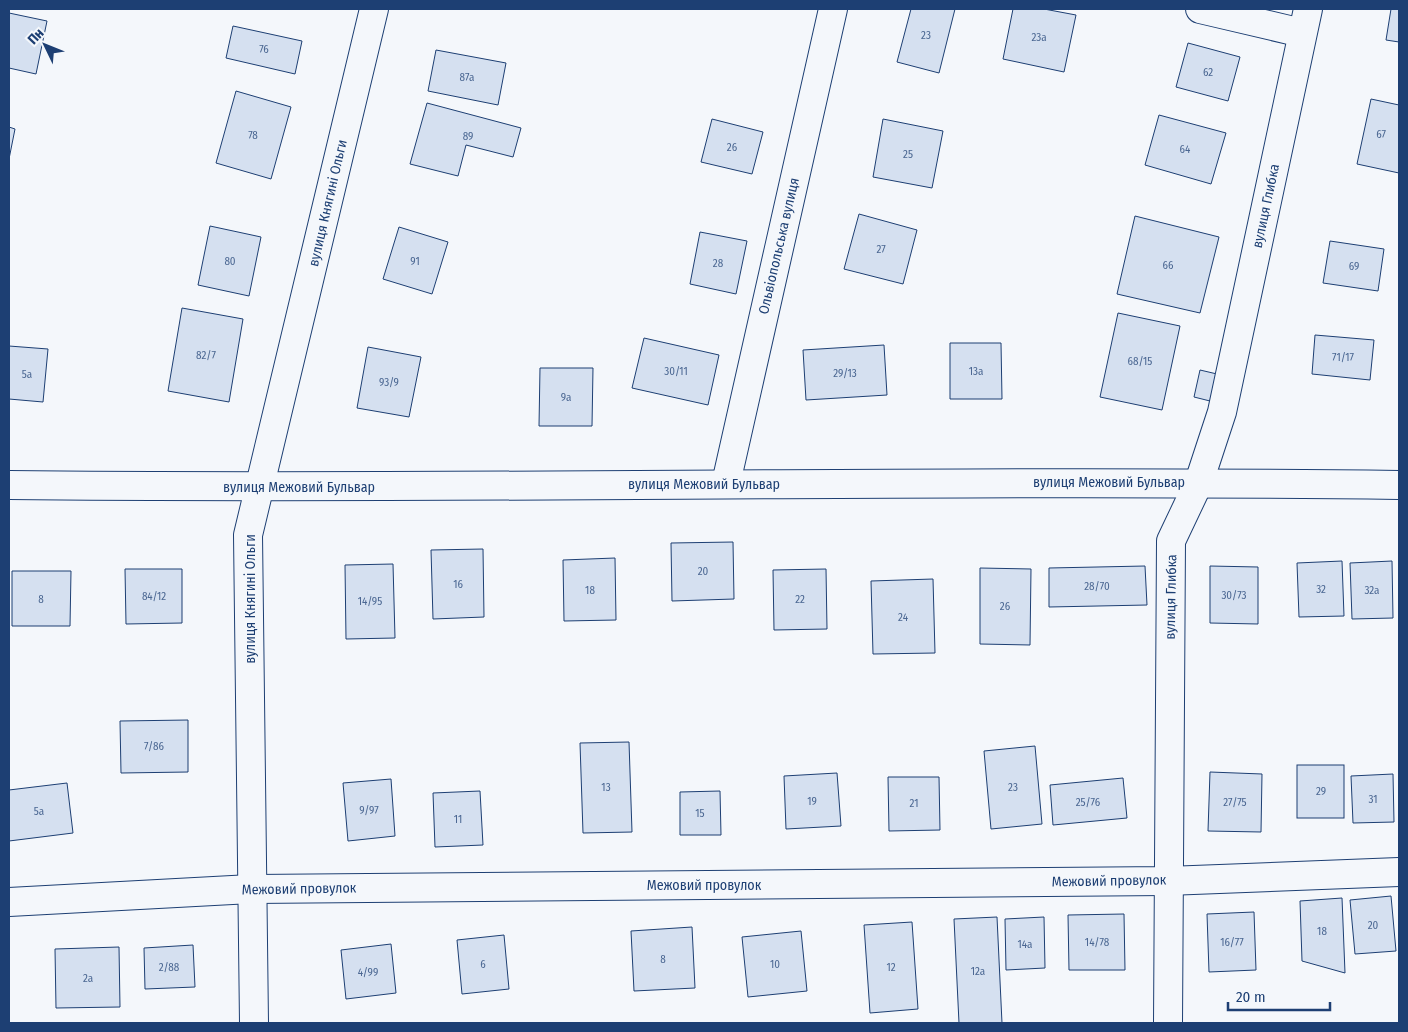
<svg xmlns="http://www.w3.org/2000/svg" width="1408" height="1032" font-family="'Fira Sans Condensed',sans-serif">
	<rect width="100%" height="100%" fill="#f4f7fb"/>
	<g fill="#d5e0f0" stroke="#1d3f73">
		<path d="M911 9H955L939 73 897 62Z"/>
		<path d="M1013 9H1044L1076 15 1064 72 1003 59Z"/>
		<path d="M1391 9H1399V42L1386 40Z"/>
		<path d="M9 13 47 21 36 74 9 68Z"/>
		<path d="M233 26 302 41 295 74 226 58Z"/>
		<path d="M1188 43 1240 57 1228 101 1176 87Z"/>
		<path d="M436 50 506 63 498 105 428 91Z"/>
		<path d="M236 91 291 107 271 179 216 163Z"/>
		<path d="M1371 99 1399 105V173L1357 164Z"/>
		<path d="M427 103 521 128 513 157 466 145 458 176 410 164Z"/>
		<path d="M1159 115 1226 133 1211 184 1145 165Z"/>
		<path d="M712 119 763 132 752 174 701 162Z"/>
		<path d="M883 119 943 131 932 188 873 177Z"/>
		<path d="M9 127 15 129 9 159Z"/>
		<path d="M859 214 917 230 903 284 844 269Z"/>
		<path d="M1135 216 1219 237 1200 313 1117 294Z"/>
		<path d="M210 226 261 237 249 296 198 285Z"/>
		<path d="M399 227 448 242 432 294 383 279Z"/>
		<path d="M700 232 747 241 736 294 690 284Z"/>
		<path d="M1330 241 1384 249 1378 291 1323 283Z"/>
		<path d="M182 308 243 319 229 402 168 391Z"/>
		<path d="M1118 313 1180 326 1162 410 1100 397Z"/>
		<path d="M1315 335 1374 340 1370 380 1312 374Z"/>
		<path d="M644 338 719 355 708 405 632 388Z"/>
		<path d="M950 343H1001L1002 399H950Z"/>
		<path d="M884 345 887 395 806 400 803 350Z"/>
		<path d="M9 346 48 349 43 402 9 399Z"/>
		<path d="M368 347 421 357 409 417 357 408Z"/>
		<path d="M540 368H593L592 426H539Z"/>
		<path d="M1200 370 1217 374 1210 401 1194 397Z"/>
		<path d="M733 542 734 599 672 601 671 543Z"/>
		<path d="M483 549 484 617 433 619 431 550Z"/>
		<path d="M615 558 616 620 564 621 563 560Z"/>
		<path d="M1342 561 1344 616 1299 617 1297 563Z"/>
		<path d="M1392 561 1393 618 1352 619 1350 563Z"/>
		<path d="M393 564 395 638 346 639 345 565Z"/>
		<path d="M1145 566 1147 605 1049 607V568Z"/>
		<path d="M1210 566 1258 567V624L1210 623Z"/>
		<path d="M980 568 1031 569 1030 645 980 644Z"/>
		<path d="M125 569H182V623L126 624Z"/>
		<path d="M826 569 827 629 774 630 773 570Z"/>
		<path d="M12 571H71L70 626H12Z"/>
		<path d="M933 579 935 653 873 654 871 581Z"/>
		<path d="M188 720V772L121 773 120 721Z"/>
		<path d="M629 742 632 832 583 833 580 743Z"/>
		<path d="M1035 746 1042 824 991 829 984 751Z"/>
		<rect x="1297" y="765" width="47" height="53"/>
		<path d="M1210 772 1262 774 1261 832 1208 831Z"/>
		<path d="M837 773 841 826 786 829 784 776Z"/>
		<path d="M1393 774 1394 822 1353 823 1351 776Z"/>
		<path d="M888 777H939L940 830 889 831Z"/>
		<path d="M1123 778 1127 818 1053 825 1050 785Z"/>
		<path d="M391 779 395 836 348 841 343 783Z"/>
		<path d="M67 783 73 833 9 841V790Z"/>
		<path d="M480 791 483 845 435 847 433 793Z"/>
		<path d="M720 791 721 835H680V792Z"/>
		<path d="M1391 896 1396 951 1355 954 1350 900Z"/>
		<path d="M1342 898 1345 973 1302 961 1300 901Z"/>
		<path d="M1254 912 1256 970 1209 972 1207 914Z"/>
		<path d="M1124 914 1125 970H1069L1068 915Z"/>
		<path d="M997 917 1002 1023H959L954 919Z"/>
		<path d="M1044 917 1045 968 1006 970 1005 919Z"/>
		<path d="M912 922 918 1009 870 1013 864 925Z"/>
		<path d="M692 927 695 988 634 991 631 931Z"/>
		<path d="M801 931 807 991 748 997 742 937Z"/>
		<path d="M504 935 509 989 462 994 457 940Z"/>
		<path d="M391 944 396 993 346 999 341 950Z"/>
		<path d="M193 945 195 987 145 989 144 948Z"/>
		<path d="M119 947 120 1007 56 1008 55 949Z"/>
	</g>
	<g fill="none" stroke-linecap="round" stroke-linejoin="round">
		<g stroke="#1d3f73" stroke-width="30">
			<g id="minor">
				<path d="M1200 9 1302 33"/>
				<path d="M726 483 833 9"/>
				<path d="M9 485C472 490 936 479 1399 485"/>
				<path d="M9 902 251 889 1167 881 1399 872"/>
				<path d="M254 1023 248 535 374 9"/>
				<path d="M1168 1023 1171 541 1199 482 1222 412 1308 9"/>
			</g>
		</g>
		<use href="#minor" stroke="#f4f7fb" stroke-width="28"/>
	</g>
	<g text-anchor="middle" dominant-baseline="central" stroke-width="4" stroke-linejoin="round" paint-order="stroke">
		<g font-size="11" fill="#4b6792">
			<text x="926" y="35">23</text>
			<text x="1039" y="37">23а</text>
			<text x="264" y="49">76</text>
			<text x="1208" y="72">62</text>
			<text x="467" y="77">87а</text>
			<text x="1381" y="134">67</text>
			<text x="253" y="135">78</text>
			<text x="468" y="136">89</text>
			<text x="732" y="147">26</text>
			<text x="1185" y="149">64</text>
			<text x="908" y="154">25</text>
			<text x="881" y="249">27</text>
			<text x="230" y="261">80</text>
			<text x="415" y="261">91</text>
			<text x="718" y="263">28</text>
			<text x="1168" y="265">66</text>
			<text x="1354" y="266">69</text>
			<text x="206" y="355">82/7</text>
			<text x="1343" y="357">71/17</text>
			<text x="1140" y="361">68/15</text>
			<text x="676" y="371">30/11</text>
			<text x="976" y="371">13а</text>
			<text x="845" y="373">29/13</text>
			<text x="27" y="374">5а</text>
			<text x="389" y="382">93/9</text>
			<text x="566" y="397">9а</text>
			<text x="703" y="571">20</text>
			<text x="458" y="584">16</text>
			<text x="1097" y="586">28/70</text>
			<text x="1321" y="589">32</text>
			<text x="590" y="590">18</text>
			<text x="1372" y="590">32а</text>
			<text x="1234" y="595">30/73</text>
			<text x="154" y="596">84/12</text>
			<text x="41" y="599">8</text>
			<text x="800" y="599">22</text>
			<text x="370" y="601">14/95</text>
			<text x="1005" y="606">26</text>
			<text x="903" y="617">24</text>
			<text x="154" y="746">7/86</text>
			<text x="606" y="787">13</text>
			<text x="1013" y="787">23</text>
			<text x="1321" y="791">29</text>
			<text x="1373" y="799">31</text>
			<text x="812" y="801">19</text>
			<text x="1088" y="802">25/76</text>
			<text x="1235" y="802">27/75</text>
			<text x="914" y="803">21</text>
			<text x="369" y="810">9/97</text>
			<text x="39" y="811">5а</text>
			<text x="700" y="813">15</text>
			<text x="458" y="819">11</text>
			<text x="1373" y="925">20</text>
			<text x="1322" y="931">18</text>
			<text x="1097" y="942">14/78</text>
			<text x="1232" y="942">16/77</text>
			<text x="1025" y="944">14а</text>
			<text x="663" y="959">8</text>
			<text x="483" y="964">6</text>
			<text x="775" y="964">10</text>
			<text x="169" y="967">2/88</text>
			<text x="891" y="967">12</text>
			<text x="978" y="971">12а</text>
			<text x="368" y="972">4/99</text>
			<text x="88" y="978">2а</text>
		</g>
		<g font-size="14" fill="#1d3f73" stroke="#f4f7fb">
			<text transform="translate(328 203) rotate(-77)">вулиця Княгині Ольги</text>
			<text transform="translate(1266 206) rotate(-78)">вулиця Глибка</text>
			<text transform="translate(779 246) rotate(-77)">Ольвіопольська вулиця</text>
			<text x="1109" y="482">вулиця Межовий Бульвар</text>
			<text x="704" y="484">вулиця Межовий Бульвар</text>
			<text x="299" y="487">вулиця Межовий Бульвар</text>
			<text transform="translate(1171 597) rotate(-89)">вулиця Глибка</text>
			<text transform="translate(250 599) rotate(-90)">вулиця Княгині Ольги</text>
			<text transform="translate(1109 881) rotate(-1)">Межовий провулок</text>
			<text x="704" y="885">Межовий провулок</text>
			<text transform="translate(299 889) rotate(-1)">Межовий провулок</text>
		</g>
	</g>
	<rect width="1408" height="1032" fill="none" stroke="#1d3f73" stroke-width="20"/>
	<g transform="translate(45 45) rotate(313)" stroke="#f4f7fb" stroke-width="4" paint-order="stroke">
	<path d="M0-4L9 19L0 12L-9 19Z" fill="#1d3f73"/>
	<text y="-8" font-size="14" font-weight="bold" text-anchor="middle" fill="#1d3f73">Пн</text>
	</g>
	<path d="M1228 1002v8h102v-8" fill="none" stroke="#1d3f73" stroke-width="2.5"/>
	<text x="1236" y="1002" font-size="15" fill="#1d3f73" stroke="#f4f7fb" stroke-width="4" paint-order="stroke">20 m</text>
</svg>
